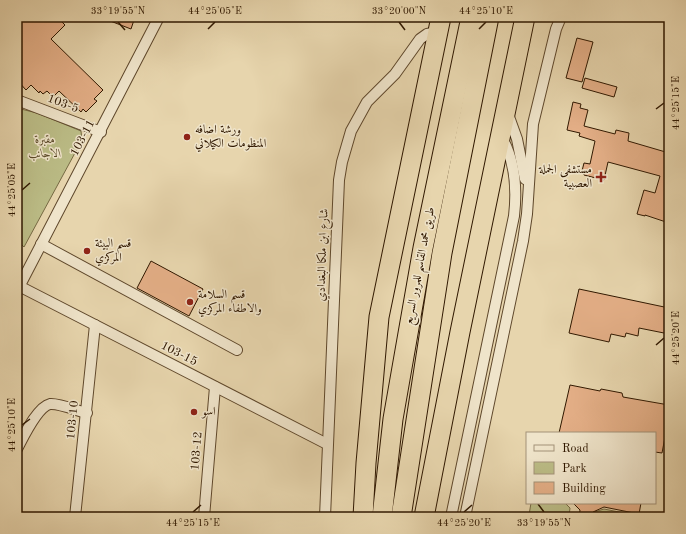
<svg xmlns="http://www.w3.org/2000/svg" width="686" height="534" font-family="'Old Standard TT',Amiri,serif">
	<rect width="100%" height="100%" fill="#e7d5ad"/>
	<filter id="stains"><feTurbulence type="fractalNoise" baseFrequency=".005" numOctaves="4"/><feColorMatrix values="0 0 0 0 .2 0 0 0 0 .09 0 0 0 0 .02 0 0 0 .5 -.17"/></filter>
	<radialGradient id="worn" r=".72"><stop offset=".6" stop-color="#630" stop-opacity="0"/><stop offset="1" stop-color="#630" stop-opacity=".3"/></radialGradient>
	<g fill="#bbbc86" stroke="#766a43">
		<path d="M17 108 37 113 81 131 82 140 24 247 17 240Z"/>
		<path d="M531 503H565L570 508 569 516 537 517 529 515Z"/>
		<path d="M604 509 639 516V517H593L594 512Z"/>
	</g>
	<g fill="#e3ae86" stroke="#301800">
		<path d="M25 17H57L65 25 51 39 103 90 94 99 97 101 86 112 83 109 81 112 59 91 53 97 47 91 43 94 40 91 39 93 31 85 26 90 17 80V25Z"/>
		<path d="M100 17H135L131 29Z"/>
		<path d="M577 38 593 42 582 82 566 78Z"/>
		<path d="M585 78 617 87 614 97 582 88Z"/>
		<path d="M573 102 581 104 580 108 588 110 584 126 615 134 616 130 629 133 628 141 669 153V223L645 215V216L637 214 644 190 655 193 660 176 608 162 604 180 584 175V172L582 171 584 163 590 164 595 141 579 136 580 133 567 130Z"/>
		<path d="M151 261 203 289 189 316 137 288Z"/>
		<path d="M579 289 669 308V334L639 328 638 336 626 333 625 337 611 334 609 342 569 333Z"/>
		<path d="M570 385 600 391 601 389 622 393 623 397 669 405V416L662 453 655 452V433H559Z"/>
		<path d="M573 503H641L639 514 604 507 593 512 592 517H579L580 510Z"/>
	</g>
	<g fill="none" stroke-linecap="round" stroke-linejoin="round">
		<g stroke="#5e472b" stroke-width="12">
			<g id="minor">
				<path d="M17 100 101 132"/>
				<path d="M508 114 517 139 525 179"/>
				<path d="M41 244 237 350"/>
				<path d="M17 285 327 444"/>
				<path d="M17 291 159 17"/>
				<path d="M17 449C23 438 37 407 50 404 59 403 78 411 87 413"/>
				<path d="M75 517 95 325"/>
				<path d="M204 517 215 387"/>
				<path d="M325 517 339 180 342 162 351 131 367 102 395 74 420 39 427 34 438 32"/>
				<path d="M451 517 514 216C517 190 515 161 502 138"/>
				<path d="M465 517 523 241 527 214 533 124 556 29 561 17"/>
			</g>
		</g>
		<g stroke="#301800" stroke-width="21">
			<g id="motorway">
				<path d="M363 517 366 463 379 317 441 17"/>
				<path d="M382 517 393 419 423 248 471 17"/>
				<path d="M401 517 442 253 489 17"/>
				<path d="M424 517 460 332 525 17"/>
			</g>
		</g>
		<use href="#minor" stroke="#efe4ca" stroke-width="10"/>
		<use href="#motorway" stroke="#e7d5ad" stroke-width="19"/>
	</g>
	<path fill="none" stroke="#301800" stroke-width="1.5" d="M118 22 125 30M399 22 405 30M208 29 215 22M479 29 486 22M656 109 664 103M22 190 30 183M656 345 664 338M22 425 30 419M538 504 544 512M193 512 201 505M464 512 472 505"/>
	<g fill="#8f2418" stroke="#efe4ca" stroke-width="1.5">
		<circle cx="187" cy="137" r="4"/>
		<path d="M599 171h4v4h4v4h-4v4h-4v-4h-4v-4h4z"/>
		<circle cx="87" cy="251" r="4"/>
		<circle cx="190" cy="302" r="4"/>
		<circle cx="194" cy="412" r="4"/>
	</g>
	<g text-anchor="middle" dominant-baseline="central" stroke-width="3" stroke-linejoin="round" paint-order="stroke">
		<g font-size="12" fill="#301800" stroke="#efe4ca">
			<text transform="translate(63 104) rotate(21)">103-5</text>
			<text transform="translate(83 138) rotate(-62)">103-11</text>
			<text transform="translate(323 255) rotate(-88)">شارع ابن ملكا البغدادي</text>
			<text transform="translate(420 266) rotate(-79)">طريق محمد القاسم للمرور السريع</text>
			<text transform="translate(179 354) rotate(27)">103-15</text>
			<text transform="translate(73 420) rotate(-84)">103-10</text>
			<text transform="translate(197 451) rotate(-85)">103-12</text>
		</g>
		<g font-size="12" fill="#301800" stroke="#efe4ca" text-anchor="start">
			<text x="195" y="130">ورشة اضافه<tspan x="195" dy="14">المنظومات الكيلاني</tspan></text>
			<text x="592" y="170" text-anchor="end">مستشفى الجملة<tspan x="592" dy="14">العصبية</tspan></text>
			<text x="95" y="244">قسم البيئة<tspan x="95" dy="14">المركزي</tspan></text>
			<text x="198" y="295">قسم السلامة<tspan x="198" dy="14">والاطفاء المركزي</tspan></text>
			<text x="202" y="412">اسو</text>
		</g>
		<g font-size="12" font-style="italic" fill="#5a4928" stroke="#efe4ca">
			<text x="45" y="140">مقبرة<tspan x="45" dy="14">الاجانب</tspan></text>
		</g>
	</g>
	<rect width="686" height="534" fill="none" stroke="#e7d5ad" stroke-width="44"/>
	<rect x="526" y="432" width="130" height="72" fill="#efe4ca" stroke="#a39279"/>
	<rect x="534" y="445" width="20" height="6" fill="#efe4ca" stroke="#a39279"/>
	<text x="562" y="452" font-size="12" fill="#301800">Road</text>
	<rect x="534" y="462" width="20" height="12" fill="#bbbc86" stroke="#a39279"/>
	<text x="562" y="472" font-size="12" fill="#301800">Park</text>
	<rect x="534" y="482" width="20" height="12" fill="#e3ae86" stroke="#a39279"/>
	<text x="562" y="492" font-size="12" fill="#301800">Building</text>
	<rect x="22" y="22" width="642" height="490" fill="none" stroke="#301800" stroke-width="1.5"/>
	<g font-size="10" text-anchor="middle" fill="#301800">
		<text x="118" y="14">33°19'55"N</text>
		<text x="215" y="14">44°25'05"E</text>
		<text x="399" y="14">33°20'00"N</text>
		<text x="486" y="14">44°25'10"E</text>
		<text transform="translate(675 103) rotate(-90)" y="4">44°25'15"E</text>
		<text transform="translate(11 190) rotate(-90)" y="4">44°25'05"E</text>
		<text transform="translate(675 338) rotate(-90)" y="4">44°25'20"E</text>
		<text transform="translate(11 425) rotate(-90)" y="4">44°25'10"E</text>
		<text x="193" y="526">44°25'15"E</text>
		<text x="464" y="526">44°25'20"E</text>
		<text x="544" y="526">33°19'55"N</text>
	</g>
	<rect width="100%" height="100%" filter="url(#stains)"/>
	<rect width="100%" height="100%" fill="url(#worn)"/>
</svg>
